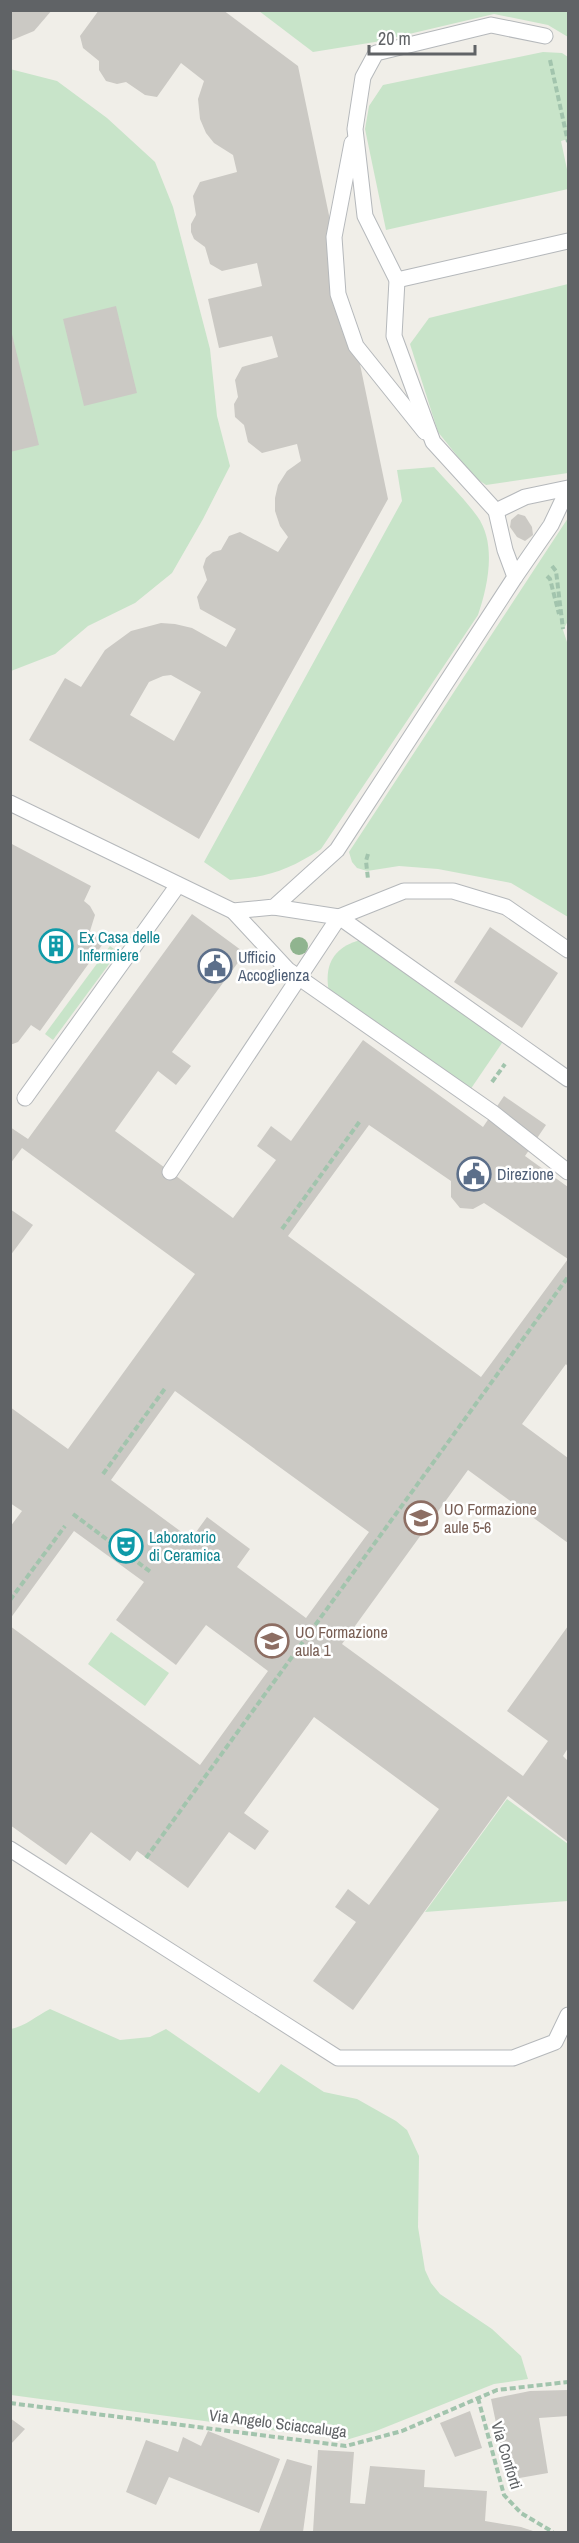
<svg xmlns="http://www.w3.org/2000/svg" width="579" height="2543" font-family="'Archivo Narrow',sans-serif">
	<rect width="100%" height="100%" fill="#f0eee8"/>
	<g fill="#c8e4c9">
		<path d="M259 11H568V37L548 25 494 14 375 42 313 52Z"/>
		<path d="M543 52 562 53 568 57V139L561 141 568 174V189L386 230 365 129 369 106 383 85Z"/>
		<path d="M10 69 57 81 107 118 155 162 173 207 210 349 217 416 230 466 203 519 172 573 135 603 88 626 55 654 11 671Z"/>
		<path d="M568 284V473L486 485 474 477 438 432 410 344 429 318Z"/>
		<path d="M434 467C448 483 464 498 477 516 497 543 488 586 478 615L321 849C289 870 268 877 230 880L204 862 402 501 397 470Z"/>
		<path d="M568 518V621L563 630 568 645V917L511 883 438 869 399 866 367 871 357 868 352 862 349 852Z"/>
		<path d="M357 941H365L504 1040 470 1090 329 992C324 967 332 949 357 941Z"/>
		<path d="M110 946 118 952 53 1040 45 1034Z"/>
		<path d="M111 1632 169 1673 145 1706 88 1664Z"/>
		<path d="M507 1799 568 1844V1901L425 1912Z"/>
		<path d="M50 2009 120 2040 150 2037 166 2029 259 2093 281 2064 324 2092 357 2099 396 2121 407 2130 419 2156 418 2227 425 2270 431 2283 440 2294 492 2329 521 2356 528 2379 494 2384 376 2431 346 2440 11 2395V2029C26 2026 36 2016 50 2009Z"/>
	</g>
	<g fill="#cbc9c4" fill-rule="evenodd">
		<path d="M10 10H52L34 31 10 41Z"/>
		<path d="M99 10H223L298 66 388 499 199 839 29 740 65 678 81 687 105 650 131 631 161 623 175 624 192 628 226 647 236 629 200 609 197 597 207 580 203 567 206 558 213 552 221 550 229 536 240 532 278 552 288 537 280 526 275 511V498L278 485 287 471 301 461 297 444 262 453 248 442 244 425 235 417 234 404 238 397 235 380 242 367 278 357 272 336 219 348 208 299 262 286 257 263 222 271 210 264 205 247 194 239 191 232V224L196 215 193 196 200 182 237 172 233 155 214 143 206 133 200 119 198 99 204 81 181 63 157 97 145 95 126 82 117 84 106 81 99 70V61L83 48 80 36ZM171 675 201 692 174 741 130 715 149 682 163 676Z"/>
		<path d="M116 306 137 393 84 406 63 319Z"/>
		<path d="M10 326 39 445 10 452Z"/>
		<path d="M518 514 525 516 532 527 533 535 525 541 517 537 510 527 511 520Z"/>
		<path d="M10 843 91 886 84 901 90 906 95 915 90 931 105 941 40 1031 31 1025 18 1042 10 1045Z"/>
		<path d="M192 914 245 953 172 1052 191 1066 176 1085 158 1071 115 1131 233 1218 276 1160 257 1146 271 1126 291 1141 363 1040 483 1127 504 1096 546 1125 525 1156 568 1187V1367L566 1364 522 1424 568 1458V1543L468 1470 342 1644 523 1776 548 1741 507 1711 568 1626V1748L563 1756 568 1761V1842L508 1796 353 2010 313 1981 356 1922 335 1907 348 1889 369 1905 439 1809 314 1717 244 1813 269 1831 255 1850 229 1832 188 1888 137 1851 130 1861 91 1832 66 1865 10 1825V1626L200 1765 268 1671 206 1625 176 1665 116 1620 144 1582 74 1531 10 1619V1527L22 1511 10 1503V1407L68 1449 195 1274 22 1148 10 1164V1127L28 1139ZM369 1125 451 1181V1197L460 1208 473 1209 484 1203 568 1259 481 1377 288 1236ZM175 1391 369 1532 306 1618 237 1567 250 1549 207 1517 191 1539 111 1480Z"/>
		<path d="M490 927 558 973 522 1028 454 982Z"/>
		<path d="M10 1209 33 1225 10 1256Z"/>
		<path d="M568 2390V2416L539 2418 548 2473 508 2480 491 2399 530 2391Z"/>
		<path d="M470 2411 482 2448 455 2457 440 2423Z"/>
		<path d="M10 2418 25 2429 10 2445Z"/>
		<path d="M208 2431 280 2459 259 2513 169 2477 156 2505 126 2492 146 2440 178 2452 183 2437 201 2446Z"/>
		<path d="M318 2450 354 2452 350 2503 365 2504 370 2466 425 2470 424 2487 487 2491 485 2521 521 2527 536 2532H313Z"/>
		<path d="M287 2459 312 2466 303 2532H259Z"/>
	</g>
	<g fill="none" stroke-linecap="round" stroke-linejoin="round">
		<g stroke="#b5b8bb" stroke-width="17">
			<g id="lane">
				<path d="M352 143 334 237 338 294 356 346 425 432"/>
				<path d="M397 280 568 241"/>
				<path d="M496 511 525 497 568 488"/>
				<path d="M515 577 551 525 568 489"/>
				<path d="M10 803 233 911 274 907 337 850 515 577 505 550 496 511 433 442 394 336 397 280 365 216 355 129 363 77 376 53 491 25 545 36"/>
				<path d="M274 907 339 917 568 1079"/>
				<path d="M233 911 288 970 493 1113 568 1172"/>
				<path d="M25 1098 178 885"/>
				<path d="M170 1172 339 917 404 891H453L506 907 568 950"/>
				<path d="M10 1849 338 2058H513L555 2042 568 2015"/>
			</g>
		</g>
		<g stroke="#a2c4ad" stroke-width="4" stroke-dasharray="6 3" stroke-linecap="butt">
			<path d="M550 60 568 142"/>
			<path d="M552 566 556 571 563 629"/>
			<path d="M547 576 550 579 559 614"/>
			<path d="M368 854 366 861 368 879"/>
			<path d="M492 1082 505 1064"/>
			<path d="M282 1229 360 1121"/>
			<path d="M103 1474 166 1387"/>
			<path d="M73 1514 152 1573"/>
			<path d="M10 1600 65 1526"/>
			<path d="M146 1858 568 1277"/>
			<path d="M478 2398 504 2495 521 2513 553 2532"/>
			<path d="M10 2403 346 2446 402 2431 497 2390 568 2382"/>
		</g>
		<use href="#lane" stroke="#fff" stroke-width="15"/>
	</g>
	<circle fill="#90b48f" cx="299" cy="946" r="9"/>
	<defs>
		<g id="building-ring" transform="scale(1.725)"><circle r="9.5" fill="#fff" stroke="#0f9aa8" stroke-width="1.5"/><path d="M-4-6H4V6H1V3H-1V6H-4ZM-2.5-4.3h1.7v1.8h-1.7ZM.8-4.3h1.7v1.8H.8ZM-2.5-1h1.7V.8h-1.7ZM.8-1h1.7V.8H.8Z" fill="#0f9aa8"/></g>
		<g id="civic-ring" transform="scale(1.725)"><circle r="9.5" fill="#fff" stroke="#5c6f8a" stroke-width="1.5"/><path d="M-.6-6.5H3V-4.5H.6V-3L4-1V1h2V6H-6V1h2V-1L-.6-3ZM-1.2 2.5V6h2.4V2.5Z" fill="#5c6f8a"/></g>
		<g id="school-ring" transform="scale(1.725)"><circle r="9.5" fill="#fff" stroke="#8d6e63" stroke-width="1.5"/><path d="M0-5L7-2L0 1L-7-2ZM-4 1L0 2.5L4 1V4Q0 6-4 4Z" fill="#8d6e63"/></g>
		<g id="theatre-ring" transform="scale(1.725)"><circle r="9.5" fill="#fff" stroke="#0f9aa8" stroke-width="1.5"/><path d="M-5-5.5Q0-4 5-5.5V0Q5 5 0 6Q-5 5-5 0ZM-3.3-2.5H-1v1.5H-3.3ZM1-2.5H3.3v1.5H1ZM-2.8 1Q0 5.5 2.8 1Z" fill="#0f9aa8"/></g>
	</defs>
	<g fill-rule="evenodd">
		<use href="#building-ring" x="56" y="946"/>
		<use href="#civic-ring" x="215" y="966"/>
		<use href="#civic-ring" x="474" y="1174"/>
		<use href="#school-ring" x="421" y="1518"/>
		<use href="#theatre-ring" x="126" y="1546"/>
		<use href="#school-ring" x="272" y="1641"/>
	</g>
	<g text-anchor="middle" dominant-baseline="central" stroke-width="5" stroke-linejoin="round" paint-order="stroke">
		<g font-size="16" fill="#0d838f" stroke="#fff" text-anchor="start">
			<text x="79" y="937">Ex Casa delle<tspan x="79" dy="18">Infermiere</tspan></text>
			<text x="149" y="1537">Laboratorio<tspan x="149" dy="18">di Ceramica</tspan></text>
		</g>
		<g font-size="16" fill="#4e5e75" stroke="#fff" text-anchor="start">
			<text x="238" y="957">Ufficio<tspan x="238" dy="18">Accoglienza</tspan></text>
			<text x="497" y="1174">Direzione</text>
		</g>
		<g font-size="16" fill="#785e54" stroke="#fff" text-anchor="start">
			<text x="444" y="1509">UO Formazione<tspan x="444" dy="18">aule 5-6</tspan></text>
			<text x="295" y="1632">UO Formazione<tspan x="295" dy="18">aula 1</tspan></text>
		</g>
		<g font-size="16" fill="#606366" stroke="#fff">
			<text transform="translate(278 2423) rotate(7)">Via Angelo Sciaccaluga</text>
			<text transform="translate(507 2455) rotate(73)">Via Conforti</text>
		</g>
	</g>
	<rect width="579" height="2543" fill="none" stroke="#606366" stroke-width="24"/>
	<path d="M369 45v9h106v-9" fill="none" stroke="#606366" stroke-width="3"/>
	<text x="378" y="45" font-size="18" fill="#606366" stroke="#ffffff" stroke-width="4.5" paint-order="stroke">20 m</text>
</svg>
